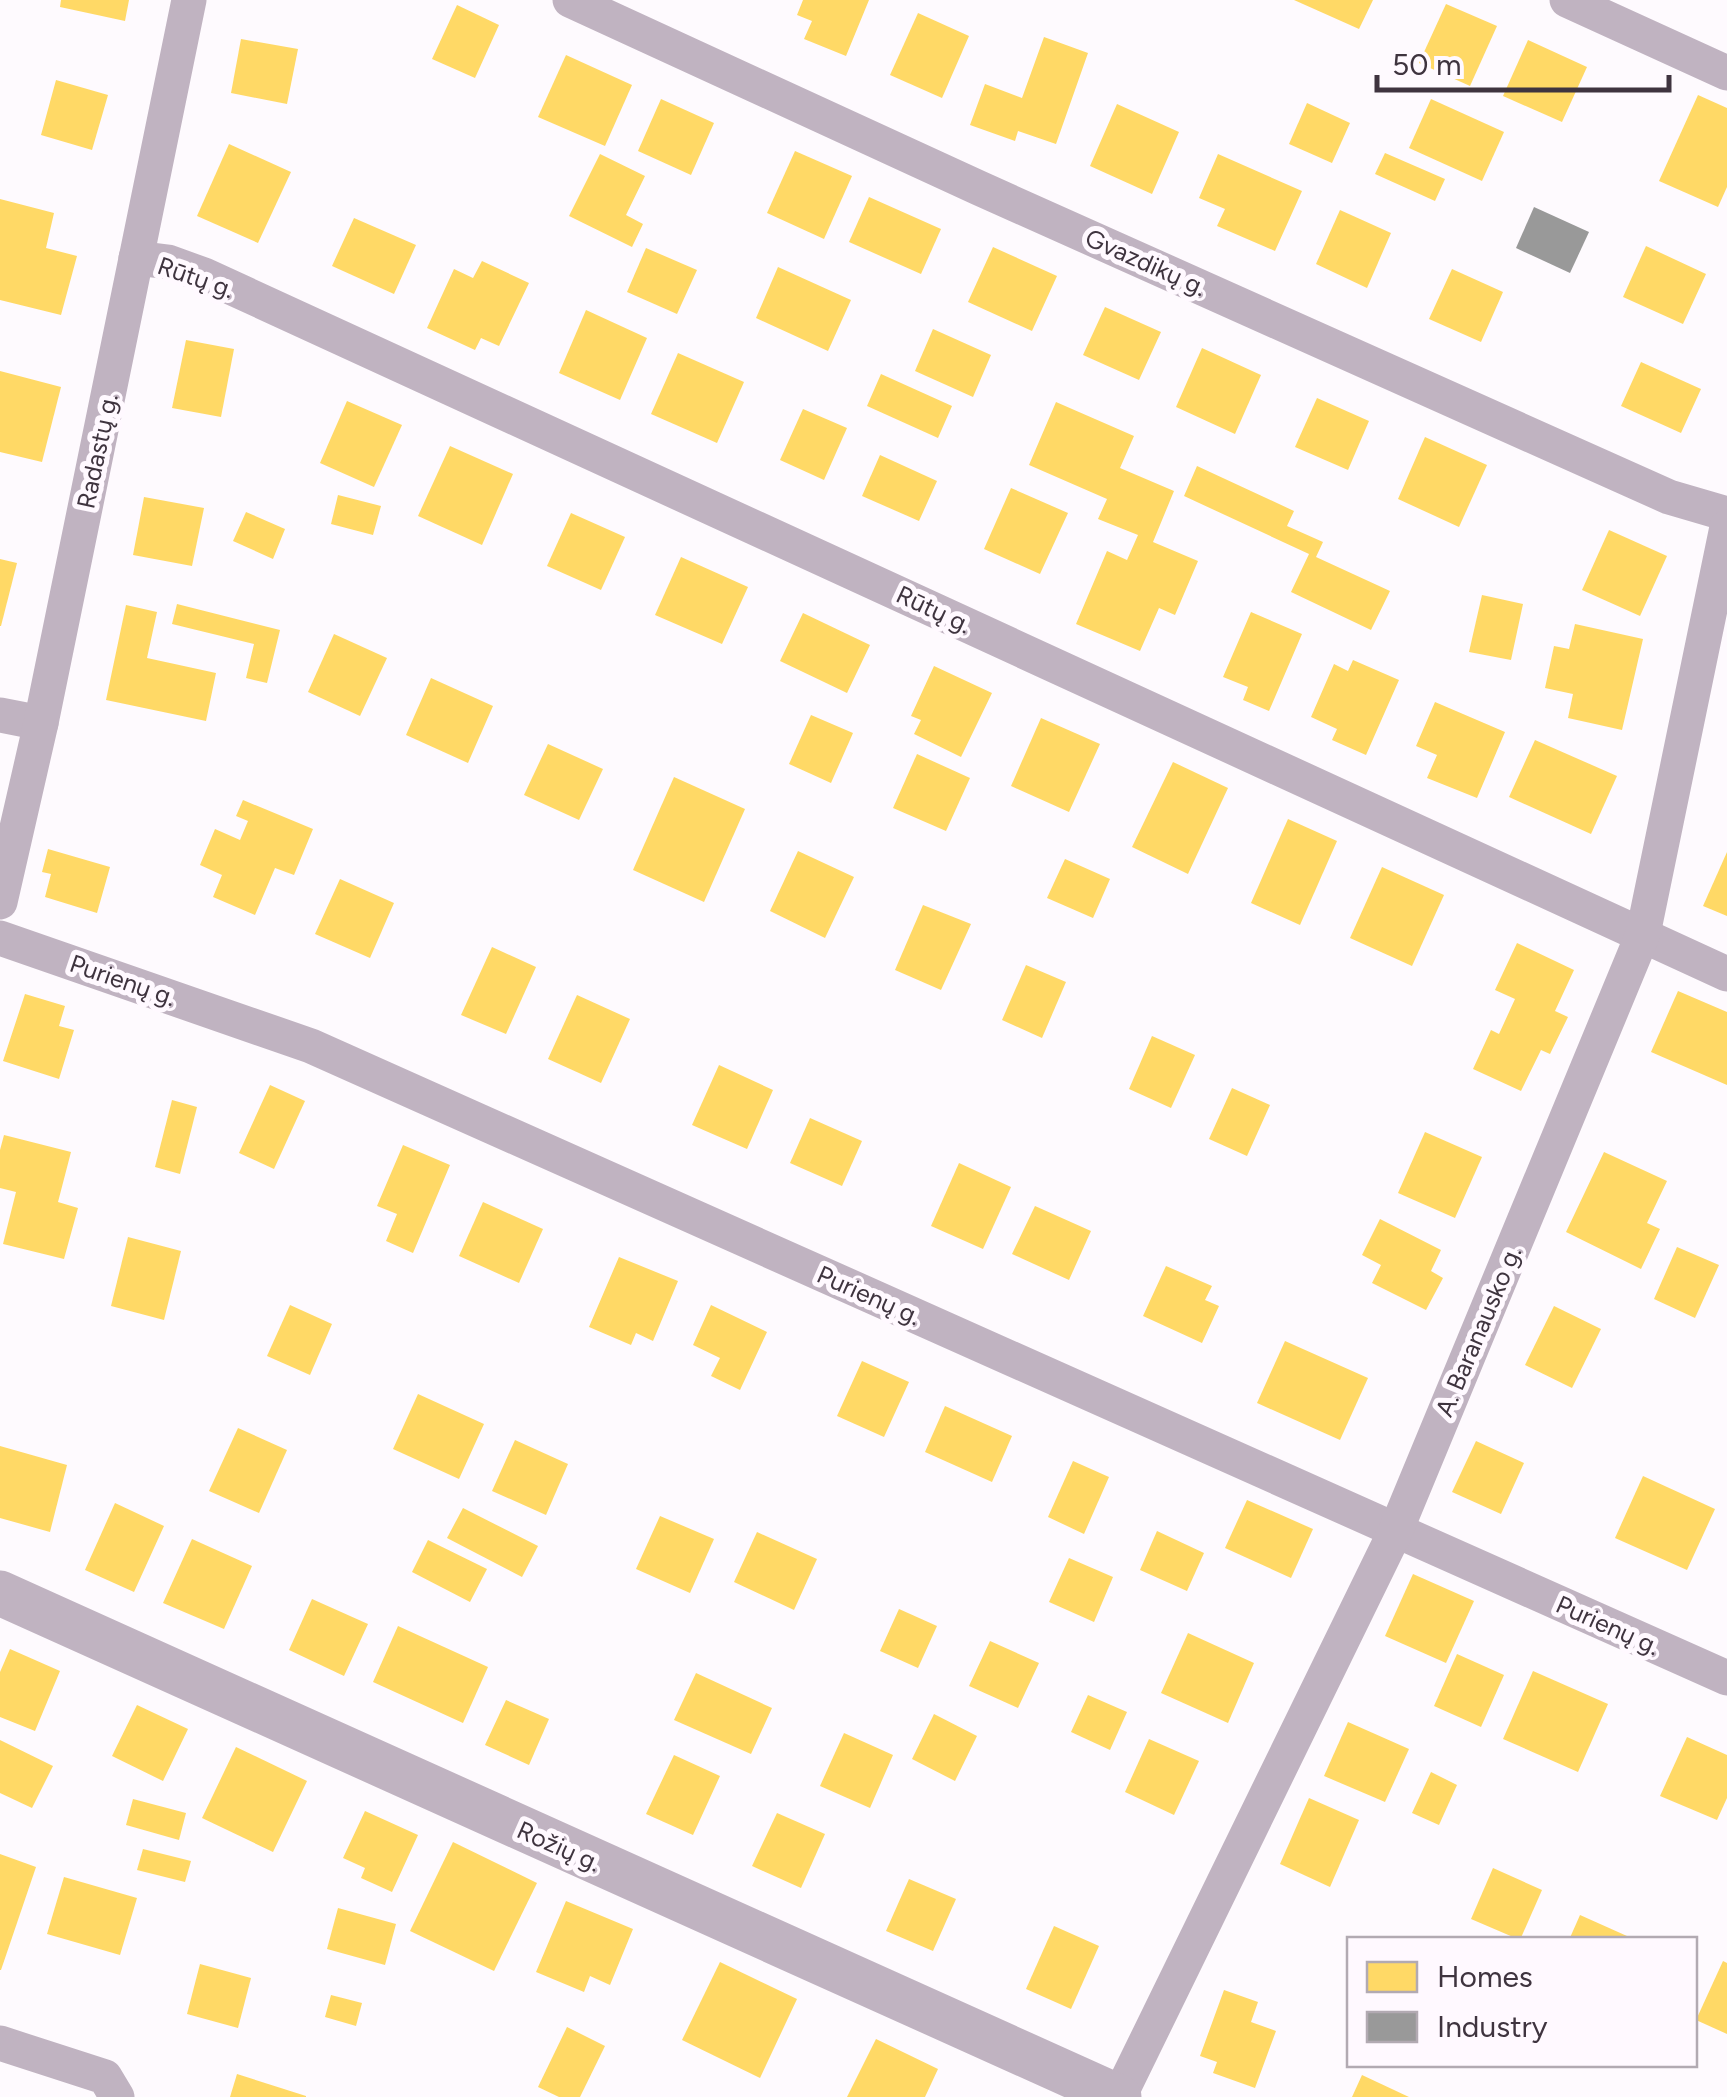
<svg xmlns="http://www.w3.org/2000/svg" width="1727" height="2097" font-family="Figtree,sans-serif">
	<rect width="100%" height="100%" fill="#fefafe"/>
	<g fill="#ffd966">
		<path d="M61 0H129L125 21 60 7Z"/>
		<path d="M803 0H869L846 56 804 39 812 21 797 15Z"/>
		<path d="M1294 0H1373L1359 29Z"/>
		<path d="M1446 4 1497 26 1470 86 1419 63Z"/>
		<path d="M457 5 499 25 475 78 432 59Z"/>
		<path d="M918 13 969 36 942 98 890 75Z"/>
		<path d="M1044 37 1088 53 1056 144 1018 131 1015 141 970 125 985 84 1022 98Z"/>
		<path d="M241 39 298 49 287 104 231 93Z"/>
		<path d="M1528 40 1587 67 1562 122 1503 96Z"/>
		<path d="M566 55 632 85 605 146 538 117Z"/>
		<path d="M56 80 108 95 92 150 41 135Z"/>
		<path d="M1698 95 1727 108V187L1718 207 1659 181Z"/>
		<path d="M661 99 714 123 691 175 638 151Z"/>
		<path d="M1431 99 1504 132 1482 181 1409 148Z"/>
		<path d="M1307 103 1350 123 1332 163 1289 144Z"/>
		<path d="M1117 104 1179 132 1152 194 1090 166Z"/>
		<path d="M229 144 291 172 258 243 197 216Z"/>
		<path d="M795 151 852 176 824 239 767 213Z"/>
		<path d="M1385 153 1445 179 1435 201 1375 174Z"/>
		<path d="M600 154 645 176 626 215 643 224 632 247 569 216Z"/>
		<path d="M1218 154 1302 191 1275 251 1217 226 1225 209 1199 198Z"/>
		<path d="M869 197 941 229 921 274 849 242Z"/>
		<path d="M0 199 54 213 46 248 77 256 61 315 0 300Z"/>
		<path d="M1340 210 1391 233 1367 288 1316 264Z"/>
		<path d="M354 218 416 245 394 294 332 266Z"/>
		<path d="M1646 246 1706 274 1683 324 1623 297Z"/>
		<path d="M993 247 1057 276 1032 331 968 302Z"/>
		<path d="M646 248 697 270 677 314 627 292Z"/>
		<path d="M482 261 529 283 499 346 481 338 475 350 427 328 454 269 473 278Z"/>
		<path d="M778 267 851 300 828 351 756 318Z"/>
		<path d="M1452 269 1503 292 1481 342 1429 319Z"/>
		<path d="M1105 307 1161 332 1139 380 1083 355Z"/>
		<path d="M586 310 647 338 620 400 559 373Z"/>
		<path d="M933 329 991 355 973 397 915 371Z"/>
		<path d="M186 340 234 349 221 417 172 408Z"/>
		<path d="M1202 348 1261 375 1235 434 1176 407Z"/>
		<path d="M678 353 744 382 717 443 651 414Z"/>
		<path d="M1641 362 1701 389 1681 433 1621 406Z"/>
		<path d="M0 371 61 387 42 462 0 452Z"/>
		<path d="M881 374 952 406 938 438 867 406Z"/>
		<path d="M1317 398 1369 421 1348 470 1295 447Z"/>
		<path d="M347 401 402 425 374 487 320 463Z"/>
		<path d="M1056 402 1134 436 1120 468 1174 491 1153 542 1198 561 1175 615 1159 608 1140 651 1076 624 1107 551 1127 560 1138 535 1098 519 1107 499 1029 465Z"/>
		<path d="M803 409 847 428 824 480 780 460Z"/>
		<path d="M1425 437 1487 465 1459 527 1398 499Z"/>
		<path d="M450 446 513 474 482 545 418 516Z"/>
		<path d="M880 455 937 481 919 521 862 496Z"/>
		<path d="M1197 466 1294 511 1287 526 1323 542 1316 557 1390 591 1371 630 1291 592 1309 554 1184 496Z"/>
		<path d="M1011 488 1068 513 1040 574 984 549Z"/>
		<path d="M338 495 381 506 373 535 331 524Z"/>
		<path d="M144 497 204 508 192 566 133 555Z"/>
		<path d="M246 512 285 529 273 559 233 541Z"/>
		<path d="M571 513 625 537 601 590 547 566Z"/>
		<path d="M1609 530 1667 556 1640 616 1582 590Z"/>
		<path d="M681 557 748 587 722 644 655 615Z"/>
		<path d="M0 559 17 563 1 626H0Z"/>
		<path d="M1482 595 1523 604 1511 660 1469 652Z"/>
		<path d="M177 604 280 630 267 683 246 678 254 644 172 624Z"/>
		<path d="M126 605 157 612 147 658 216 673 206 721 106 700Z"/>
		<path d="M1251 612 1302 634 1269 711 1243 700 1248 687 1223 677Z"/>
		<path d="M803 613 870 645 847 693 780 661Z"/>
		<path d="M1575 624 1643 639 1622 730 1568 718 1573 694 1545 688 1554 646 1569 649Z"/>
		<path d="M334 634 387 658 360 716 308 692Z"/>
		<path d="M1353 660 1399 680 1366 755 1332 740 1337 729 1311 717 1334 664 1348 671Z"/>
		<path d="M934 666 992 693 961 757 914 734 921 720 911 716Z"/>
		<path d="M431 678 493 706 468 763 406 735Z"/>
		<path d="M1435 702 1505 732 1477 798 1427 778 1437 755 1416 746Z"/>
		<path d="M811 715 853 733 831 783 789 764Z"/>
		<path d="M1041 718 1100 744 1069 812 1011 786Z"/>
		<path d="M1535 740 1617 776 1591 834 1509 797Z"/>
		<path d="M548 744 603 769 579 820 524 795Z"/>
		<path d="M917 754 970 778 946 831 893 808Z"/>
		<path d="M1173 762 1228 788 1188 874 1132 847Z"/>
		<path d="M674 777 745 809 704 902 633 870Z"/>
		<path d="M243 800 313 829 294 875 275 868 255 915 213 897 222 875 200 865 215 829 240 840 248 821 236 816Z"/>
		<path d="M1288 819 1337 841 1300 925 1251 903Z"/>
		<path d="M48 849 110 867 97 913 45 897 51 874 42 872Z"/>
		<path d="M798 851 854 877 825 938 770 911Z"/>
		<path d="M1727 852V916L1703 906Z"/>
		<path d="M1065 859 1110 879 1093 918 1047 898Z"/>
		<path d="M1382 867 1444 895 1412 966 1350 938Z"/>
		<path d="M340 879 394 903 370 958 315 934Z"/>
		<path d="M923 905 971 924 941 990 895 970Z"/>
		<path d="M1517 943 1574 970 1555 1011 1568 1017 1550 1054 1541 1050 1521 1091 1473 1069 1491 1030 1499 1034 1515 999 1495 990Z"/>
		<path d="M492 947 536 967 506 1034 461 1015Z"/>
		<path d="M1026 965 1066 982 1042 1038 1002 1020Z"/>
		<path d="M1678 991 1727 1012V1085L1651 1052Z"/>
		<path d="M25 994 65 1006 59 1026 74 1030 59 1079 3 1061Z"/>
		<path d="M577 995 630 1019 601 1083 548 1059Z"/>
		<path d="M1152 1036 1195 1055 1171 1108 1129 1089Z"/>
		<path d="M719 1065 773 1090 747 1149 692 1125Z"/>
		<path d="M270 1085 305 1101 274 1169 239 1153Z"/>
		<path d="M1232 1088 1270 1105 1247 1156 1209 1139Z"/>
		<path d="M172 1100 197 1107 180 1174 155 1167Z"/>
		<path d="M810 1118 862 1141 842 1186 790 1163Z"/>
		<path d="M1425 1132 1482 1157 1455 1218 1398 1193Z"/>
		<path d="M4 1135 71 1152 58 1202 78 1208 64 1259 3 1244 16 1192 0 1188V1150Z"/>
		<path d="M403 1145 450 1165 413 1253 386 1241 397 1214 377 1206Z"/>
		<path d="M1604 1152 1667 1181 1647 1223 1660 1229 1641 1269 1566 1232Z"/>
		<path d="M959 1163 1011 1187 983 1249 931 1226Z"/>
		<path d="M483 1202 543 1229 519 1283 459 1256Z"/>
		<path d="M1035 1206 1091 1231 1069 1280 1012 1254Z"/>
		<path d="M1380 1219 1441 1250 1431 1271 1443 1278 1426 1310 1372 1283 1381 1265 1362 1255Z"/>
		<path d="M128 1237 181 1251 164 1320 111 1306Z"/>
		<path d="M1677 1247 1719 1265 1695 1318 1654 1299Z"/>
		<path d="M619 1257 678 1281 653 1341 636 1333 631 1345 589 1327Z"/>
		<path d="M1166 1266 1212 1286 1205 1300 1219 1306 1202 1343 1143 1316Z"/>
		<path d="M290 1305 332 1324 310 1375 267 1356Z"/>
		<path d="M711 1305 767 1332 740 1390 711 1376 720 1358 693 1345Z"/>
		<path d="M1554 1306 1601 1329 1572 1388 1525 1365Z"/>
		<path d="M1285 1341 1368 1378 1340 1440 1257 1403Z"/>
		<path d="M862 1361 909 1382 884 1437 837 1416Z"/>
		<path d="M418 1394 484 1424 459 1479 393 1449Z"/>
		<path d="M945 1406 1012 1436 992 1482 925 1452Z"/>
		<path d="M238 1428 287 1450 259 1513 209 1491Z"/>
		<path d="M515 1440 568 1464 546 1515 492 1491Z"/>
		<path d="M1476 1441 1524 1463 1501 1514 1452 1492Z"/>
		<path d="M0 1446 67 1465 50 1532 0 1518Z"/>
		<path d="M1073 1461 1109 1477 1084 1534 1048 1517Z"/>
		<path d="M1643 1476 1715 1509 1687 1570 1615 1538Z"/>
		<path d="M1247 1500 1313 1529 1291 1578 1225 1548Z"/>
		<path d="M115 1503 164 1526 134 1592 85 1570Z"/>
		<path d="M463 1508 538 1546 522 1577 447 1538Z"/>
		<path d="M660 1516 714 1539 690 1593 636 1569Z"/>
		<path d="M1157 1531 1204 1553 1187 1591 1140 1570Z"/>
		<path d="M757 1532 817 1559 794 1610 734 1582Z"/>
		<path d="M192 1539 252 1566 224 1629 163 1603Z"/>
		<path d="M428 1540 487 1569 470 1602 412 1572Z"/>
		<path d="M1069 1558 1113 1577 1094 1622 1049 1602Z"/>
		<path d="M1413 1574 1474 1601 1446 1663 1385 1636Z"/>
		<path d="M312 1599 368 1624 344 1676 289 1650Z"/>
		<path d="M899 1609 937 1626 918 1668 880 1651Z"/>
		<path d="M398 1626 488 1667 463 1723 373 1682Z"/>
		<path d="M1188 1633 1254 1663 1228 1723 1161 1693Z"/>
		<path d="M990 1641 1039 1663 1018 1708 969 1686Z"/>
		<path d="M10 1649 60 1671 35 1731 0 1717V1672Z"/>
		<path d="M1457 1654 1504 1675 1481 1727 1434 1706Z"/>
		<path d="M1533 1671 1608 1704 1578 1772 1503 1739Z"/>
		<path d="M696 1673 772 1708 751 1754 674 1720Z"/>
		<path d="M1088 1695 1127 1712 1110 1750 1071 1732Z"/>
		<path d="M506 1700 549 1719 529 1765 485 1745Z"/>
		<path d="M137 1705 188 1729 163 1781 112 1756Z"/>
		<path d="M934 1714 977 1736 955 1781 912 1759Z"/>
		<path d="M1348 1722 1409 1749 1385 1802 1324 1776Z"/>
		<path d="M844 1733 893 1755 870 1808 820 1786Z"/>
		<path d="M1687 1737 1727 1755V1798L1717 1820 1660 1796Z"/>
		<path d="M1149 1739 1199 1761 1174 1815 1125 1792Z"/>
		<path d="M0 1740 53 1766 32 1808 0 1793Z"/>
		<path d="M236 1747 307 1781 273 1852 202 1818Z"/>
		<path d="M674 1755 720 1776 693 1835 646 1814Z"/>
		<path d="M1431 1772 1457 1785 1439 1825 1412 1813Z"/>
		<path d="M1309 1798 1359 1820 1330 1887 1280 1864Z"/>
		<path d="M133 1799 186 1813 179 1840 126 1825Z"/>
		<path d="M365 1811 418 1835 392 1892 361 1878 365 1868 343 1858Z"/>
		<path d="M777 1813 825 1834 801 1888 752 1866Z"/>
		<path d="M453 1842 537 1883 494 1971 410 1931Z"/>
		<path d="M143 1849 191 1861 185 1882 137 1870Z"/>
		<path d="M0 1854 36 1867 1 1970H0Z"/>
		<path d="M1493 1868 1542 1890 1520 1940 1471 1919Z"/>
		<path d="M64 1877 137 1898 120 1955 47 1934Z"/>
		<path d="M909 1879 956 1899 933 1951 886 1931Z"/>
		<path d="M566 1901 633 1929 610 1985 590 1976 584 1992 536 1972Z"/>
		<path d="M338 1908 396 1924 385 1965 327 1949Z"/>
		<path d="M1580 1915 1627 1936 1626 1940H1569Z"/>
		<path d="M1054 1926 1099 1946 1071 2009 1026 1989Z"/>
		<path d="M1723 1961 1727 1963V2034L1696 2020Z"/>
		<path d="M720 1962 797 1999 760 2078 682 2040Z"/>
		<path d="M200 1964 251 1978 238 2028 187 2014Z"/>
		<path d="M1224 1990 1258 2002 1251 2022 1276 2031 1255 2088 1213 2073 1217 2062 1200 2056Z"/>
		<path d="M331 1995 362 2003 356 2026 325 2017Z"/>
		<path d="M567 2027 605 2046 580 2097H559L538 2087Z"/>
		<path d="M876 2039 938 2069 925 2097H847Z"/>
		<path d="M237 2074 306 2096V2097H230Z"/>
		<path d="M1362 2075 1409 2097H1352Z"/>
	</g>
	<path fill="#999" d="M1534 207 1589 232 1570 273 1516 248Z"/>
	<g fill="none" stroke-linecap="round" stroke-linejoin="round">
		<g stroke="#c0b3c1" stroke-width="35">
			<path d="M570 0 979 188 1669 497 1727 514"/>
			<path d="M1567 0 1727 73"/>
			<path d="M136 258 168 262 204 275 1727 974"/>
			<path d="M0 715 41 723"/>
			<path d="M0 902 41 723 189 0"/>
			<path d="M0 938 311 1046 1727 1678"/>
			<path d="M0 2043 105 2077 117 2097"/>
			<path d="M1119 2097 1396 1530 1643 934 1727 527"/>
		</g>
		<path stroke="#c0b3c1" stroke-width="45" d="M0 1593 1119 2097"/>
	</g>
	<g text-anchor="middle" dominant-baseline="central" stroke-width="10" stroke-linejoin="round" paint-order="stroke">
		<g font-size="25" fill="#3f343f" stroke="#fff9ff">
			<text transform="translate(1146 262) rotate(24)">Gvazdikų g.</text>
			<text transform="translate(196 277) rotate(19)">Rūtų g.</text>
			<text transform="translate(97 451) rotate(-78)">Radastų g.</text>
			<text transform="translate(934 609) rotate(25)">Rūtų g.</text>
			<text transform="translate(123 980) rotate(19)">Purienų g.</text>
			<text transform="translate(869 1295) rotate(24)">Purienų g.</text>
			<text transform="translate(1478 1331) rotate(-67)">A. Baranausko g.</text>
			<text transform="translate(1608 1625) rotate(24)">Purienų g.</text>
			<text transform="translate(559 1846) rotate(24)">Rožių g.</text>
		</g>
	</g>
	<rect x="1347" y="1937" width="350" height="130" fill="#fff9ff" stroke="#b2aab2" stroke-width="2.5"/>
	<rect x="1367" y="1962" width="50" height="30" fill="#ffd966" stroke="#b2aab2" stroke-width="2.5"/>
	<text x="1437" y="1987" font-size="30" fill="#3f343f">Homes</text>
	<rect x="1367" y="2012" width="50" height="30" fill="#999999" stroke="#b2aab2" stroke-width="2.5"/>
	<text x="1437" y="2037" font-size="30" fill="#3f343f">Industry</text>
	<path d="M1377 75v15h292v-15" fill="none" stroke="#3f343f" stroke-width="5"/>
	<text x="1392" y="75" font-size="30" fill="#3f343f" stroke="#fff9ff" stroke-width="8" paint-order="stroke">50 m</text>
</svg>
